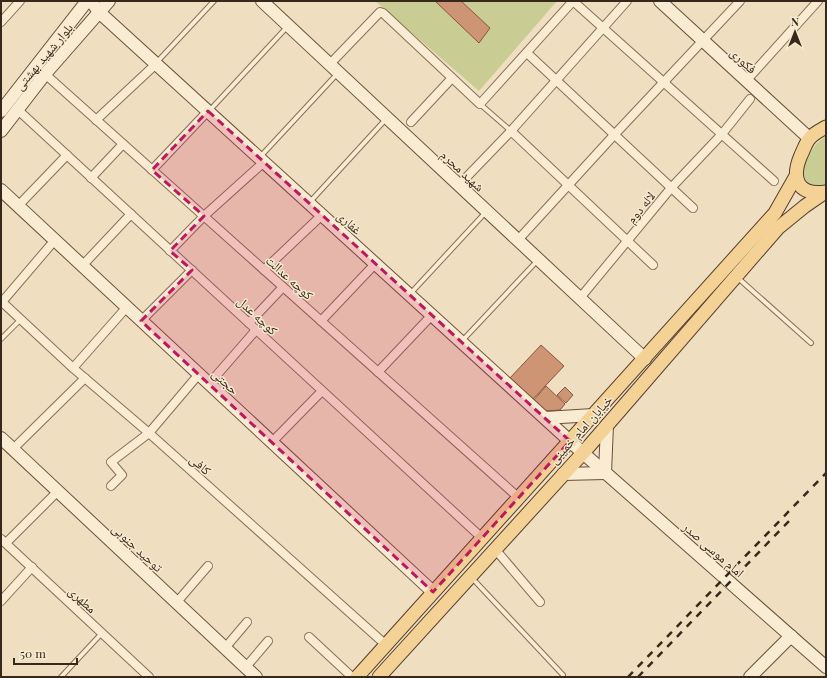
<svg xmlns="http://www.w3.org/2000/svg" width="827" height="678" font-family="'Playfair Display','Noto Naskh Arabic',serif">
	<rect width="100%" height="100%" fill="#efdec0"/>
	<g fill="#cacd93">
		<path d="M375 1H557L479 91Z"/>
		<path d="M826 137V186L823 187 809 185C807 182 805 179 804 177 801 163 814 142 826 137Z"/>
	</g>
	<g fill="#ce9574" stroke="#88563c">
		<path d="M435 1H461L490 28 479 43Z"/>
		<path d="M541 345 564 366 532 400 509 379Z"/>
		<path d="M546 386 565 404 560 410 544 411 533 401Z"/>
		<path d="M565 387 573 395 566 403 557 395Z"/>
	</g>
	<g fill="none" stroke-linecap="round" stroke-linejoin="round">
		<g stroke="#886f57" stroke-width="6">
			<g id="lane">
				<path d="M157 62 214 1"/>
				<path d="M480 104 511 131"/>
				<path d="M210 110 287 27"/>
				<path d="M260 157 337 74"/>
				<path d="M309 203 386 119"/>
				<path d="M738 278 811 343"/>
				<path d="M410 294 485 213"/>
				<path d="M1 339 21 319"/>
				<path d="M462 341 537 261"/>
				<path d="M472 578 563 675"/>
				<path d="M61 677 102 633"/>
			</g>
		</g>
		<g stroke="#886f57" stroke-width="10">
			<g id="street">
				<path d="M573 1 774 181"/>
				<path d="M1 22 20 1"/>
				<path d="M527 53 693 208"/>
				<path d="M330 64 380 12 383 13 480 104 573 1"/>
				<path d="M45 74 519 498"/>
				<path d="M746 81 818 1"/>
				<path d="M18 110 482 538"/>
				<path d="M96 120 156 64"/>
				<path d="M411 122 452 78"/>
				<path d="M511 131 653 265"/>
				<path d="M152 170 208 111"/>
				<path d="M91 178 123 144"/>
				<path d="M459 185 511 131 627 1"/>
				<path d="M18 206 67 155"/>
				<path d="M518 240 615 134 740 1"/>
				<path d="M170 251 204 216 264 162"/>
				<path d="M82 266 131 214"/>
				<path d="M264 270 322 215"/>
				<path d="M580 298 671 188 722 134 750 99"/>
				<path d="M1 301 73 368 149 433 386 645"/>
				<path d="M2 302 54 241"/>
				<path d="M141 321 192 270"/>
				<path d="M321 321 375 264"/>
				<path d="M249 323 283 287"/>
				<path d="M73 368 126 308"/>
				<path d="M378 372 432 315"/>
				<path d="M209 384 256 330"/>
				<path d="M272 442 322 391"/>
				<path d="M13 449 85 378"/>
				<path d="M111 486 122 475 111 462 149 433 199 374"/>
				<path d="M1 539 149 677"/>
				<path d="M6 543 58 491"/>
				<path d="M495 549 540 602"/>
				<path d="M1 601 32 567"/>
				<path d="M177 602 208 566"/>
				<path d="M309 637 352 677"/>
				<path d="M225 648 247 622"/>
				<path d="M246 667 268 641"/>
			</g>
		</g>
		<g stroke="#6a503b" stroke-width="14">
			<g id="secondary">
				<path d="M91 1 99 12 583 453 826 667"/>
				<path d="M262 1 645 359"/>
				<path d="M660 1 809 138"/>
				<path d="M1 111 87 1"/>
				<path d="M1 131 45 74 109 1"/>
				<path d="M1 190 433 592"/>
				<path d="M545 418 593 415"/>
				<path d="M1 438 256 677"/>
				<path d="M563 474 605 473 607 425"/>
				<path d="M750 677 791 636"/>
			</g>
		</g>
		<g stroke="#563d2c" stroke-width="15">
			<g id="primary">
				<path d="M826 127C821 130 814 133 810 138 806 142 804 149 801 155 791 178 797 196 826 192"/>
				<path d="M357 677 775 213 796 176"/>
				<path d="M379 677 583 453 778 228 805 206 824 193"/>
			</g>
		</g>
		<use href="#lane" stroke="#faecd3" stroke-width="4"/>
		<use href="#street" stroke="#faecd3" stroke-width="8"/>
		<use href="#secondary" stroke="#faecd3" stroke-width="12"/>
		<use href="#primary" stroke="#f4d296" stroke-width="13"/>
		<g stroke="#37281c" stroke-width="2.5" stroke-dasharray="7 7" stroke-linecap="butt">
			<path d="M628 677 826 473"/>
			<path d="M638 677 791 519"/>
		</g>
	</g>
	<path fill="#c2185b" fill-opacity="0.2" stroke="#c2185b" stroke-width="3" stroke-dasharray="8 5" stroke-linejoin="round" d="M208 111 570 441 433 592 141 321 192 270 170 251 204 216 152 170Z"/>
	<g text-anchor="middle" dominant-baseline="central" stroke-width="3" stroke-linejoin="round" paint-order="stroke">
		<g font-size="13" fill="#37281c" stroke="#f6e9cf">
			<text transform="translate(43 56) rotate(-50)">بلوار شهید بهشتی</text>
			<text transform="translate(744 60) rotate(44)">فکوری</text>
			<text transform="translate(463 170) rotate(43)">شهید محرم</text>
			<text transform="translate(640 207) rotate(-51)">لاله دوم</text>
			<text transform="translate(350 222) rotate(42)">غفاری</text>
			<text transform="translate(290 277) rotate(42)">کوچه عدالت</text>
			<text transform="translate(258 315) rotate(43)">کوچه عدل</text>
			<text transform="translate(226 381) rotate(43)">حجتی</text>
			<text transform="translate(580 429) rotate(-48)">خیابان امام خمینی</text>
			<text transform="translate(201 464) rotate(42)">کافی</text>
			<text transform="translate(138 547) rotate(43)">توحید جنوبی</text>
			<text transform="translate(714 549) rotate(41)">امام موسی صدر</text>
			<text transform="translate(83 599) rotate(43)">مطهری</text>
		</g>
	</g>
	<rect width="827" height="678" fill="none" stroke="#37281c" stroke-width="4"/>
	<g transform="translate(795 32)" stroke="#f6e9cf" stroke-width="3" paint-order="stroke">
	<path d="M0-3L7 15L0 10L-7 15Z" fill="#37281c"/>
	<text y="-6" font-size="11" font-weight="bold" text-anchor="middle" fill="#37281c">N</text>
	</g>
	<path d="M14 658v6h63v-6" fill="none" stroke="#37281c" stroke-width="2"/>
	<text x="20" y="658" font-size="12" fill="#37281c" stroke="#f6e9cf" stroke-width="3" paint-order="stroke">50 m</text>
</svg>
